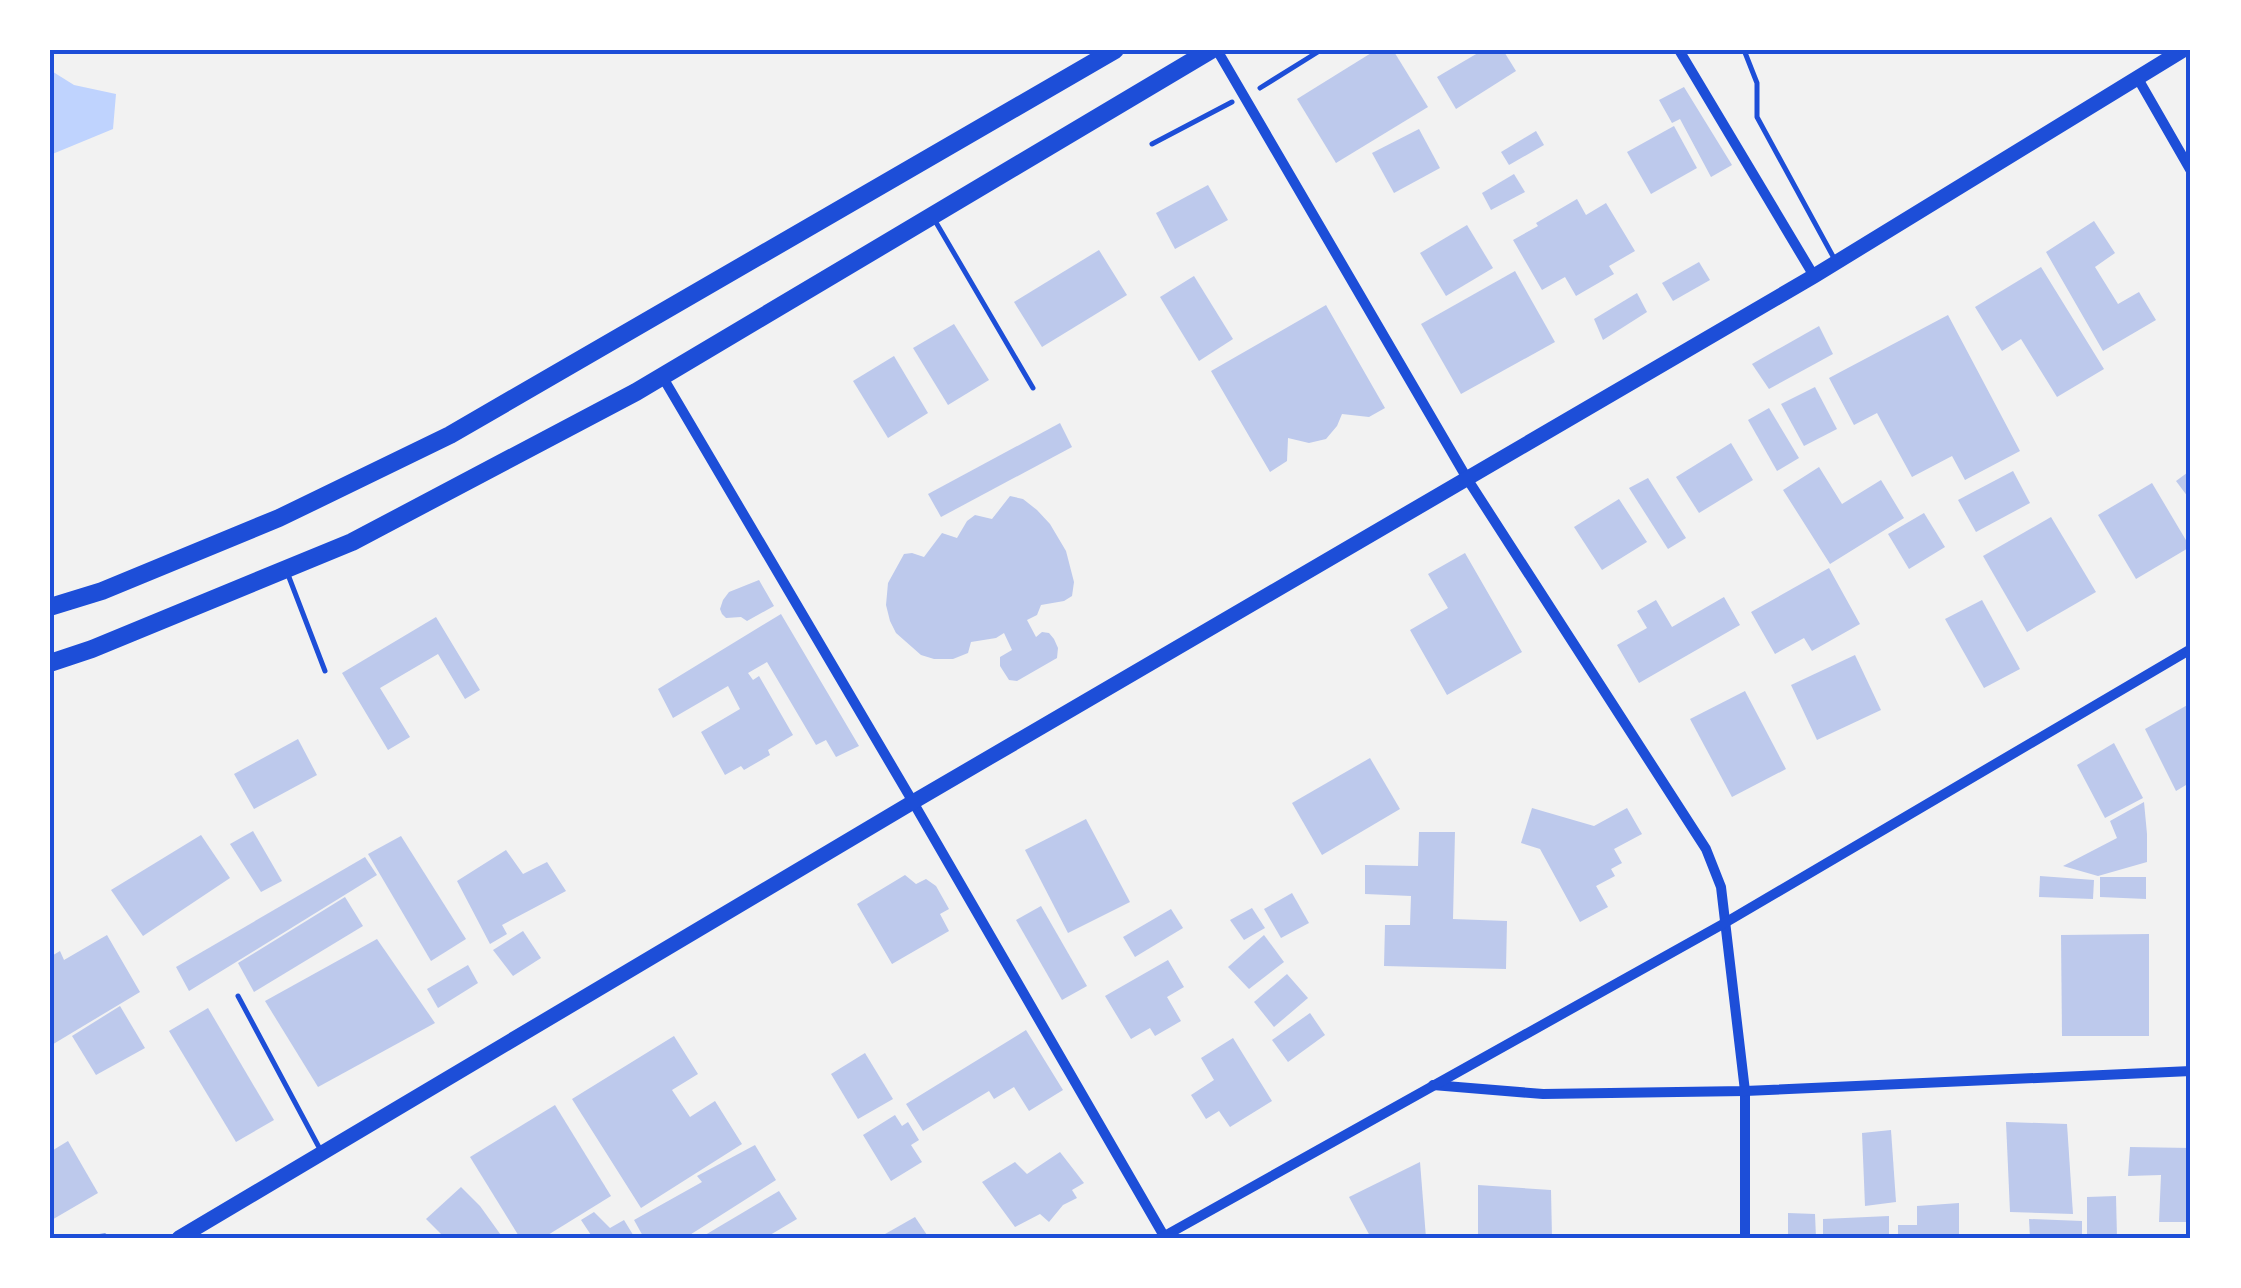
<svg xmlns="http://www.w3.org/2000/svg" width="2241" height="1288" font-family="Helvetica,sans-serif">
	<rect width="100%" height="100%" fill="#f2f2f2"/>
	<path fill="#bfd3fe" d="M50 70 74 85 116 94 113 129 50 155Z"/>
	<g fill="#bdc9ec">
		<path d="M1376 50H1393L1428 107 1336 163 1297 99Z"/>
		<path d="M1483 50H1503L1516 71 1456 109 1437 77Z"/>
		<path d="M1684 87 1732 165 1711 177 1680 119 1672 123 1659 100Z"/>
		<path d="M1674 126 1697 168 1651 194 1627 152Z"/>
		<path d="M1419 129 1440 168 1394 193 1372 153Z"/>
		<path d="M1536 131 1544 145 1509 165 1501 152Z"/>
		<path d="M1514 174 1525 192 1491 210 1482 193Z"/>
		<path d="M1208 185 1228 220 1175 249 1156 213Z"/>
		<path d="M1577 199 1586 215 1606 203 1635 251 1609 266 1614 274 1576 296 1565 277 1542 290 1513 240 1538 226 1536 223Z"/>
		<path d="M2094 221 2115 253 2095 267 2118 304 2139 292 2156 320 2103 351 2046 252Z"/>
		<path d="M1467 225 1493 268 1446 296 1420 253Z"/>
		<path d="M1099 250 1127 295 1042 347 1014 302Z"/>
		<path d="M1699 262 1710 280 1673 301 1662 283Z"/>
		<path d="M2041 267 2104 369 2057 397 2021 339 2002 351 1975 307Z"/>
		<path d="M1515 271 1555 342 1461 394 1421 324Z"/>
		<path d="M1194 276 1233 339 1199 361 1160 297Z"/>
		<path d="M1637 293 1647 312 1603 340 1594 319Z"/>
		<path d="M1326 305 1385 408 1369 417 1342 414 1337 426 1326 439 1309 443 1288 438 1287 461 1270 472 1211 371Z"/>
		<path d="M1948 315 2020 451 1965 480 1952 456 1912 477 1877 413 1854 425 1829 378Z"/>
		<path d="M954 324 989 380 948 405 913 348Z"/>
		<path d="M1819 326 1833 354 1769 389 1752 364Z"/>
		<path d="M894 356 928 413 888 438 853 381Z"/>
		<path d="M1815 387 1837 429 1804 446 1781 404Z"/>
		<path d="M1769 408 1799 458 1777 471 1748 420Z"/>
		<path d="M1060 423 1072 447 941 517 928 494Z"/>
		<path d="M1731 443 1753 480 1699 513 1676 477Z"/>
		<path d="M1819 467 1842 504 1881 480 1904 518 1830 564 1783 490Z"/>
		<path d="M2191 470V501L2176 481Z"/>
		<path d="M2013 471 2030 503 1976 532 1958 500Z"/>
		<path d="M1648 478 1686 538 1668 549 1629 488Z"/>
		<path d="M2152 483 2190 547 2136 579 2098 515Z"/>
		<path d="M1010 496 1023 499 1037 510 1050 524 1066 551 1074 582 1072 596 1064 601 1041 605 1037 615 1027 620 1036 637 1042 632 1049 633 1054 639 1058 648 1057 658 1017 681 1009 680 1000 666V657L1012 650 1004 633 996 638 971 642 968 653 953 659H934L921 655 896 633 890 621 886 605 888 583 904 554 912 553 924 557 942 533 957 538 967 521 975 515 992 519Z"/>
		<path d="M1619 499 1647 542 1602 570 1574 527Z"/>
		<path d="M1924 513 1945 547 1909 569 1888 534Z"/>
		<path d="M2051 517 2096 592 2027 632 1983 556Z"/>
		<path d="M1465 553 1522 652 1447 695 1410 630 1448 608 1428 574Z"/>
		<path d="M1829 568 1860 624 1812 651 1804 638 1775 654 1751 612Z"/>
		<path d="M759 580 774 606 747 621 741 617 726 618 722 614 720 609 723 600 729 592Z"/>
		<path d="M1724 597 1740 625 1639 683 1617 645 1647 628 1637 611 1656 600 1672 627Z"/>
		<path d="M1982 600 2020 669 1984 688 1945 619Z"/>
		<path d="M781 614 859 746 836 757 826 740 816 745 767 662 748 673 753 680 759 676 793 735 768 750 770 755 744 770 741 766 725 775 701 732 740 709 728 686 673 718 658 689Z"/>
		<path d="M436 617 480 690 465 699 438 654 380 688 410 737 388 750 342 673Z"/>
		<path d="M1855 655 1881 710 1817 740 1791 685Z"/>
		<path d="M1745 691 1786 769 1732 797 1690 719Z"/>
		<path d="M2191 703V782L2176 791 2145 729Z"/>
		<path d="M298 739 317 775 254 809 234 774Z"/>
		<path d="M2114 743 2143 798 2105 818 2077 765Z"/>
		<path d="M1370 758 1400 809 1322 855 1292 803Z"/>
		<path d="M2144 802 2147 834V862L2098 876 2063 866 2117 838 2110 821Z"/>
		<path d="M1532 808 1594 826 1627 808 1642 834 1614 849 1622 863 1611 869 1615 876 1596 886 1608 907 1580 922 1540 849 1521 843Z"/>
		<path d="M1086 819 1130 902 1068 933 1025 850Z"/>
		<path d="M253 831 282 881 261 892 230 844Z"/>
		<path d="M1419 832H1455L1453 919 1507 921 1506 969 1384 966 1385 925H1410L1411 896 1365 894V865L1418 866Z"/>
		<path d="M201 835 230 878 143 936 111 890Z"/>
		<path d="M401 836 466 939 431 961 368 854Z"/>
		<path d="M506 850 523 874 547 862 566 891 502 925 507 934 490 944 457 881Z"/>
		<path d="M365 857 377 875 189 991 176 967Z"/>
		<path d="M905 875 916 884 926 879 936 886 949 909 940 914 949 931 892 964 857 904Z"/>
		<path d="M2040 876 2094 880 2093 899 2039 897Z"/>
		<path d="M2100 877H2146V899L2100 897Z"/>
		<path d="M1292 893 1309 923 1281 938 1264 909Z"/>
		<path d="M345 897 363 926 254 992 238 963Z"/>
		<path d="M1041 906 1087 986 1062 1000 1016 920Z"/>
		<path d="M1252 908 1265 928 1244 940 1230 920Z"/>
		<path d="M1171 909 1183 928 1135 957 1123 937Z"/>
		<path d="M523 931 541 958 513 976 493 950Z"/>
		<path d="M2149 934V1036H2062L2061 935Z"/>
		<path d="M107 935 140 992 50 1046V957L60 951 64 960Z"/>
		<path d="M1264 935 1284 962 1249 989 1228 967Z"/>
		<path d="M377 939 435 1023 318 1087 265 1001Z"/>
		<path d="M1168 960 1184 987 1167 997 1181 1021 1155 1036 1150 1028 1131 1039 1105 996Z"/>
		<path d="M468 965 478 983 438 1008 427 989Z"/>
		<path d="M1287 974 1308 998 1274 1027 1254 1002Z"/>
		<path d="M120 1006 145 1048 96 1075 72 1036Z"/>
		<path d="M208 1008 274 1120 236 1142 169 1031Z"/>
		<path d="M1310 1013 1325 1035 1288 1062 1272 1040Z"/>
		<path d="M1026 1030 1063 1090 1029 1111 1014 1087 994 1099 989 1091 923 1131 906 1104Z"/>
		<path d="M674 1036 698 1074 672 1090 690 1117 715 1101 742 1144 641 1208 572 1099Z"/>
		<path d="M1233 1038 1272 1101 1230 1127 1219 1111 1206 1119 1191 1095 1214 1080 1201 1058Z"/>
		<path d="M865 1053 893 1099 858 1119 831 1074Z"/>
		<path d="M555 1105 611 1196 543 1238H520L470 1157Z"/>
		<path d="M895 1115 902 1126 908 1122 919 1140 911 1145 922 1162 891 1181 863 1135Z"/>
		<path d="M2006 1122 2067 1124 2073 1214 2010 1212Z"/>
		<path d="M1891 1130 1896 1202 1865 1206 1862 1133Z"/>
		<path d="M68 1141 98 1193 50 1221V1152Z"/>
		<path d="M755 1145 776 1180 685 1238H644L634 1220 702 1182 697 1176Z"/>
		<path d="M2130 1147 2191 1148V1222H2159L2161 1175 2128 1176Z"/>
		<path d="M1060 1152 1084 1183 1072 1190 1077 1198 1063 1205 1049 1222 1040 1214 1015 1227 982 1182 1015 1162 1027 1174Z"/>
		<path d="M1420 1162 1426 1238H1371L1349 1197Z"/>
		<path d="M1478 1185 1551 1190 1552 1238H1478Z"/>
		<path d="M461 1187 480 1206 503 1238H445L426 1219Z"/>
		<path d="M779 1191 797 1219 765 1238H700Z"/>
		<path d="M2116 1196 2117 1238H2087V1197Z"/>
		<path d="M1959 1203V1238H1898V1225H1917V1206Z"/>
		<path d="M594 1212 610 1228 624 1220 635 1238H586L591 1235 581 1220Z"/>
		<path d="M1788 1213 1815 1214 1816 1238H1788Z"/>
		<path d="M1889 1216V1238H1823V1219Z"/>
		<path d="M915 1217 929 1238H878Z"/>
		<path d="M2029 1219 2082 1221V1238H2030Z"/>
	</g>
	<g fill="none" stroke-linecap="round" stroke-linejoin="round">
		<g stroke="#1d4ed8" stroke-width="5">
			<path d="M1260 88 1321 50"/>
			<path d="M1152 144 1232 102"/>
		</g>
		<g stroke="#1d4ed8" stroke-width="5">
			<path d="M1744 50 1757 83V117L1835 260"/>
			<path d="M934 219 1033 388"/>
			<path d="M287 572 325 671"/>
			<path d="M238 996 321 1151"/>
			<path d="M83 1238 105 1236 108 1238"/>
		</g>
		<g stroke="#1d4ed8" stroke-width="10">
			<path d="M1217 50 1468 480 1706 849 1721 887 1745 1091V1238"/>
			<path d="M1679 50 1814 276"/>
			<path d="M2137 77 2191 171"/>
			<path d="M662 376 913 802 1164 1236"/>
			<path d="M1433 1085 1543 1094 1745 1091 2191 1071"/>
			<path d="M1161 1238 1723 924 2191 649"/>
		</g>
		<path stroke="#1d4ed8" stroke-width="15" d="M179 1238 913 802 1814 276 2183 50"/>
		<g stroke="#1d4ed8" stroke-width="18">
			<path d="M50 607 102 591 279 518 450 435 1115 50"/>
			<path d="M50 663 92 649 352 542 636 392 1211 50"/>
		</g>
	</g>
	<rect width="2241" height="1288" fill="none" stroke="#ffffff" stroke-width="105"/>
	<rect x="52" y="52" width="2136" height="1184" fill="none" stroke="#1d4ed8" stroke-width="4"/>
</svg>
